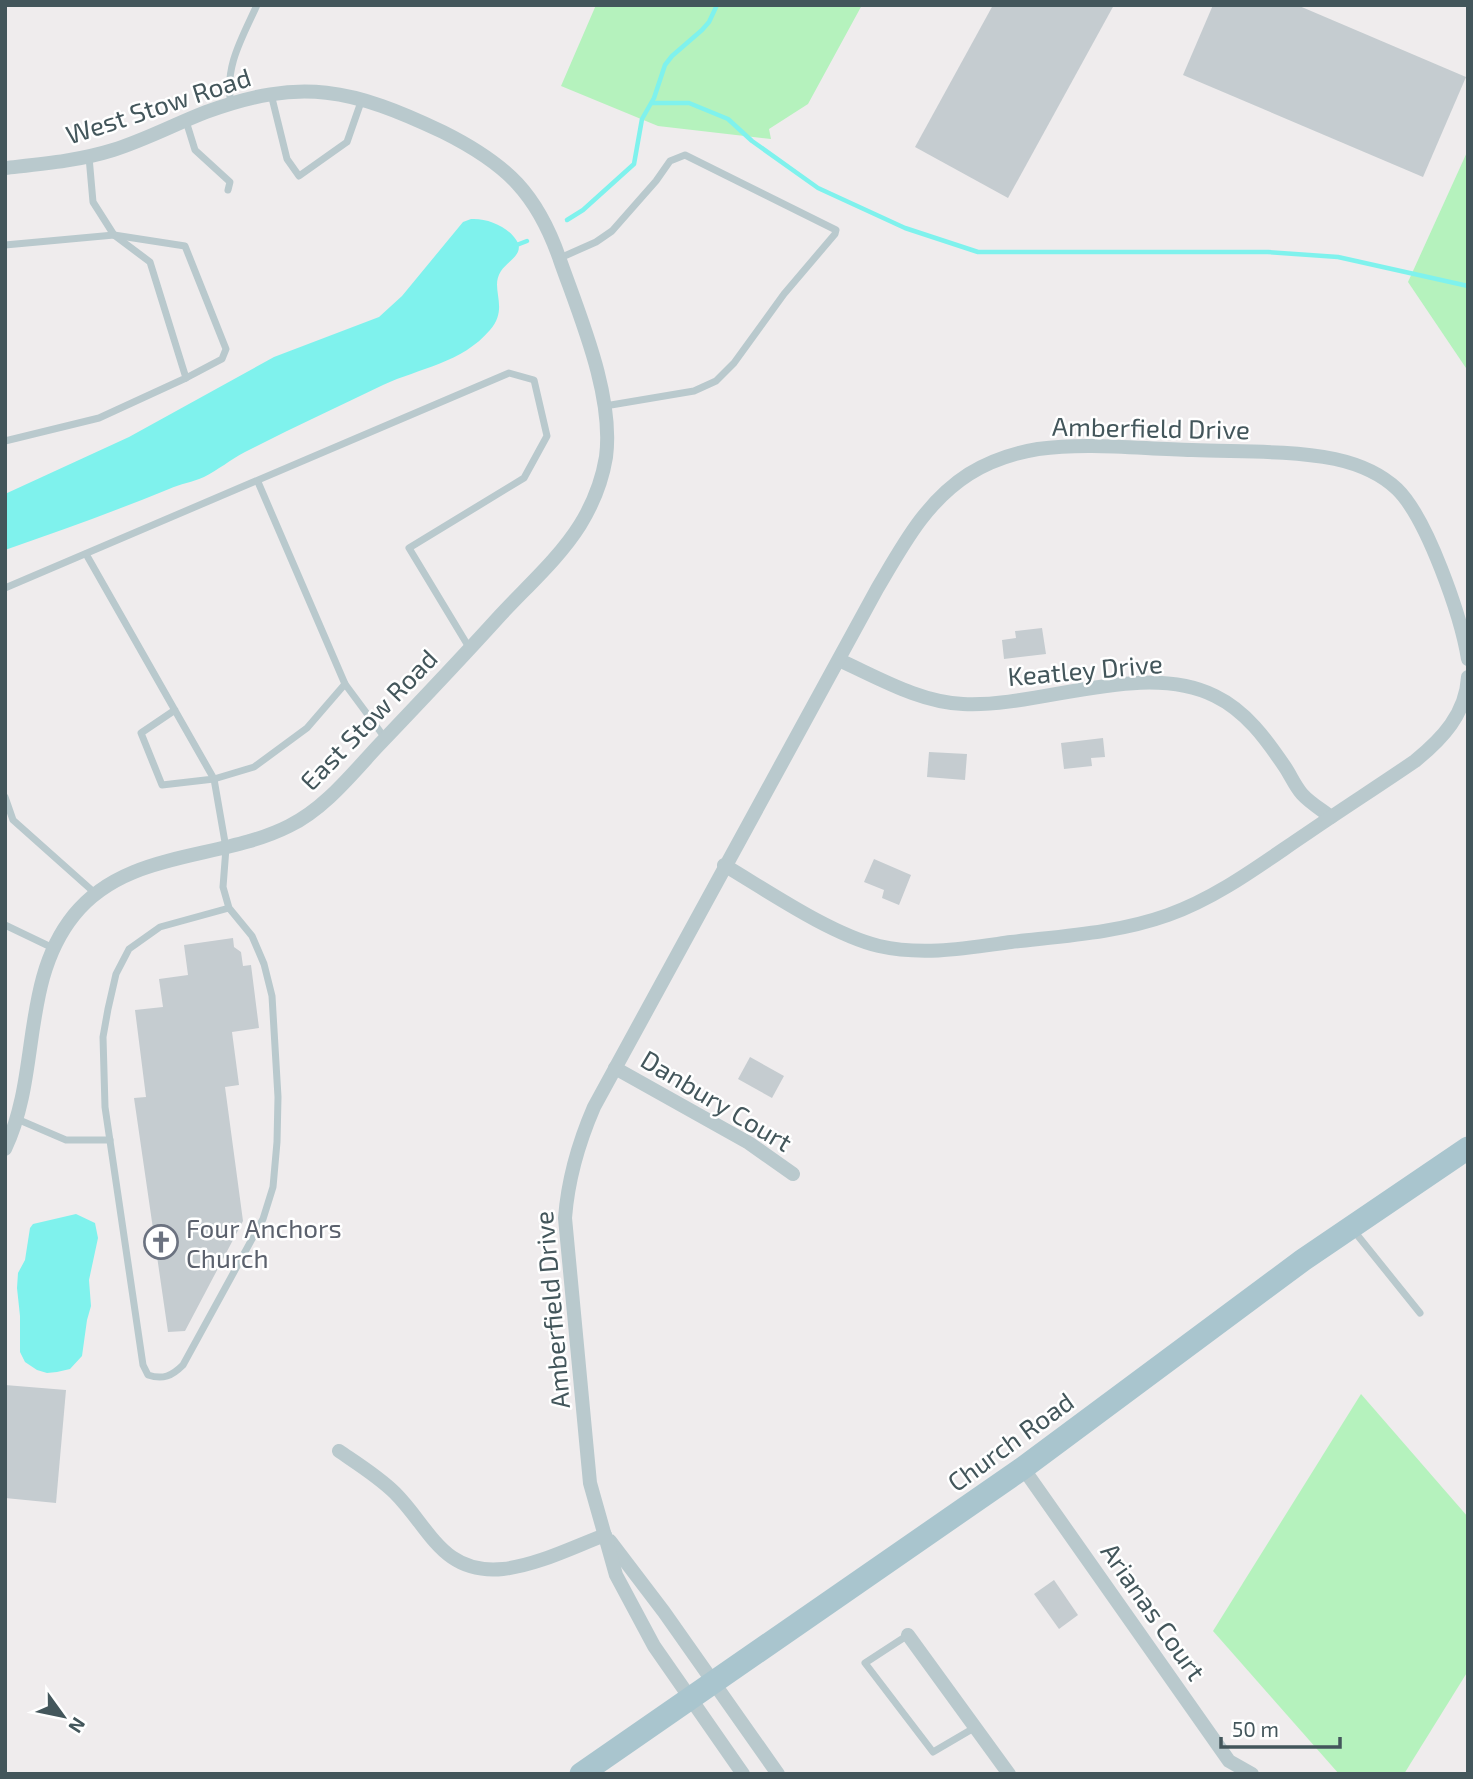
<svg xmlns="http://www.w3.org/2000/svg" width="1473" height="1779" font-family="'Exo 2',sans-serif">
	<rect width="100%" height="100%" fill="#efeced"/>
	<g fill="#b5f2bd">
		<path d="M596 5H862L808 104 769 129 771 139 658 126 561 86Z"/>
		<path d="M1468 150V371L1408 282Z"/>
		<path d="M1361 1394 1468 1517V1671L1404 1774H1339L1213 1631Z"/>
	</g>
	<g fill="#7ff2ed">
		<path d="M471 219C486 218 504 225 514 237 528 253 508 260 501 271 489 289 510 307 490 330 462 363 420 368 383 385 337 407 290 429 245 452 230 460 218 470 204 477 193 482 180 484 169 489 115 511 60 531 5 550V494L129 437 274 357 379 317 402 296 463 222Z"/>
		<path d="M76 1214 95 1223 98 1238 89 1280 91 1306 87 1320 82 1356 70 1369 57 1372 47 1373 37 1370 25 1362 20 1352V1316L17 1288 18 1273 25 1260 30 1228 33 1224Z"/>
	</g>
	<g fill="none" stroke-linecap="round" stroke-linejoin="round">
		<g stroke="#7ff2ed" stroke-width="4.5">
			<path d="M652 103H689L728 119 752 141 818 188 905 228 978 252H1268L1338 257 1468 286"/>
			<path d="M567 220 583 210 634 164 642 119 654 98 665 65 672 56 702 30 709 22 717 5"/>
			<path d="M514 246 527 241"/>
		</g>
	</g>
	<g fill="#c5ccd0">
		<path d="M993 5H1114L1008 198 915 147Z"/>
		<path d="M1213 5H1297L1466 77 1423 177 1183 75Z"/>
		<path d="M1042 628 1046 654 1004 659 1002 640 1016 638 1015 631Z"/>
		<path d="M1103 738 1105 757 1091 758 1092 766 1064 769 1061 743Z"/>
		<path d="M929 752 967 754 965 780 927 777Z"/>
		<path d="M874 859 911 875 899 905 882 898 884 890 864 882Z"/>
		<path d="M233 938 234 947 241 952 243 966 251 965 259 1028 232 1032 239 1085 225 1087 243 1221 185 1331 168 1332 134 1098 146 1097 135 1010 163 1007 159 979 188 975 184 945Z"/>
		<path d="M750 1057 784 1076 772 1098 738 1079Z"/>
		<path d="M5 1385 66 1390 56 1503 5 1498Z"/>
		<path d="M1054 1580 1078 1615 1059 1629 1034 1594Z"/>
	</g>
	<g fill="none" stroke-linecap="round" stroke-linejoin="round">
		<g stroke="#b9c9cd" stroke-width="7">
			<path d="M271 94 287 159 299 176 347 142 362 99"/>
			<path d="M231 104C224 67 242 38 257 5"/>
			<path d="M186 121 195 150 230 182 228 190"/>
			<path d="M5 245 114 235 185 246 226 349 222 359 186 378"/>
			<path d="M560 258 596 242 612 231 656 181 670 161 685 155 836 230 835 234 784 294 734 363 716 381 694 391 605 406"/>
			<path d="M5 441 99 418 186 378 150 262 114 235 93 202 89 157"/>
			<path d="M258 482 345 684"/>
			<path d="M86 554 214 779 162 785 141 733 175 710"/>
			<path d="M5 588 509 373 534 380 547 436 524 478 409 548 470 649"/>
			<path d="M5 797 13 820 96 894"/>
			<path d="M229 908 160 927 129 949 116 974 108 1009 103 1037 105 1107 143 1365 148 1375C163 1380 172 1376 183 1365L263 1219 273 1187 277 1142 278 1097 272 996 264 964 252 936 229 908 223 887 226 848 214 779 254 767 307 728 345 684 385 738"/>
			<path d="M5 925 53 948"/>
			<path d="M17 1119 66 1140H110"/>
			<path d="M1354 1231 1420 1313"/>
			<path d="M908 1635 865 1663 933 1752 974 1728"/>
		</g>
		<g stroke="#b9c9cd" stroke-width="14">
			<path d="M5 168C41 164 78 161 113 150 145 140 175 124 206 112 301 77 353 89 443 132 507 164 538 194 561 263 581 319 614 397 606 457 602 481 593 504 580 525 558 560 524 589 496 620 457 663 417 705 377 747 351 775 324 809 289 826 220 861 127 849 74 915 20 982 41 1074 5 1149"/>
			<path d="M839 660C879 678 919 702 963 704 1040 708 1143 660 1215 696 1246 711 1266 739 1285 767 1291 776 1295 786 1302 794 1310 803 1322 810 1331 817"/>
			<path d="M724 865C768 891 830 934 879 946 923 956 967 948 1011 942 1063 936 1118 933 1168 915 1219 897 1264 862 1309 832 1344 808 1380 785 1415 761 1442 739 1466 714 1468 677"/>
			<path d="M615 1068 749 1143 793 1174"/>
			<path d="M339 1451C358 1464 379 1477 395 1493 430 1528 442 1575 503 1569 538 1565 573 1547 605 1535"/>
			<path d="M1023 1468 1229 1761 1252 1774"/>
			<path d="M610 1541 664 1612 778 1774"/>
			<path d="M908 1635 1009 1774"/>
			<path d="M743 1774 654 1646 616 1575 590 1483 565 1218C568 1178 578 1144 594 1107L877 589C902 547 925 502 969 474 990 461 1014 453 1038 449 1089 442 1141 449 1192 450 1239 452 1289 450 1335 459 1358 464 1380 473 1397 489 1427 518 1461 616 1468 659"/>
		</g>
		<path stroke="#a9c5ce" stroke-width="23" d="M581 1774 1023 1468 1303 1260 1468 1148"/>
	</g>
	<defs>
		<g id="church-ring" transform="scale(1.75)"><circle r="9.5" fill="#fff" stroke="#6b7280" stroke-width="1.5"/><path d="M-1.2-6h2.4v3.5h3.3v2.4h-3.3V6h-2.4V-.1h-3.3v-2.4h3.3Z" fill="#6b7280"/></g>
	</defs>
	<g fill-rule="evenodd">
		<use href="#church-ring" x="161" y="1242"/>
	</g>
	<g text-anchor="middle" dominant-baseline="central" stroke-width="5" stroke-linejoin="round" paint-order="stroke">
		<g font-size="26" fill="#43565b" stroke="#fff">
			<text transform="translate(158 105) rotate(-18)">West Stow Road</text>
			<text transform="translate(1151 427) rotate(1)">Amberfield Drive</text>
			<text transform="translate(1085 669) rotate(-5)">Keatley Drive</text>
			<text transform="translate(368 719) rotate(-46)">East Stow Road</text>
			<text transform="translate(717 1100) rotate(31)">Danbury Court</text>
			<text transform="translate(551 1310) rotate(-95)">Amberfield Drive</text>
			<text transform="translate(1010 1441) rotate(-36)">Church Road</text>
			<text transform="translate(1154 1611) rotate(55)">Arianas Court</text>
		</g>
		<g font-size="26" fill="#5b616d" stroke="#fff" text-anchor="start">
			<text x="186" y="1227">Four Anchors<tspan x="186" dy="30">Church</tspan></text>
		</g>
	</g>
	<rect width="1473" height="1779" fill="none" stroke="#43565b" stroke-width="14"/>
	<g transform="translate(63 1716) rotate(123)" stroke="#ffffff" stroke-width="5" paint-order="stroke">
	<path d="M0-5L12 26L0 18L-12 26Z" fill="#43565b"/>
	<text y="-10" font-size="19" font-weight="bold" text-anchor="middle" fill="#43565b">N</text>
	</g>
	<path d="M1221 1737v10h119v-10" fill="none" stroke="#43565b" stroke-width="3.5"/>
	<text x="1232" y="1737" font-size="21" fill="#43565b" stroke="#ffffff" stroke-width="5" paint-order="stroke">50 m</text>
</svg>
